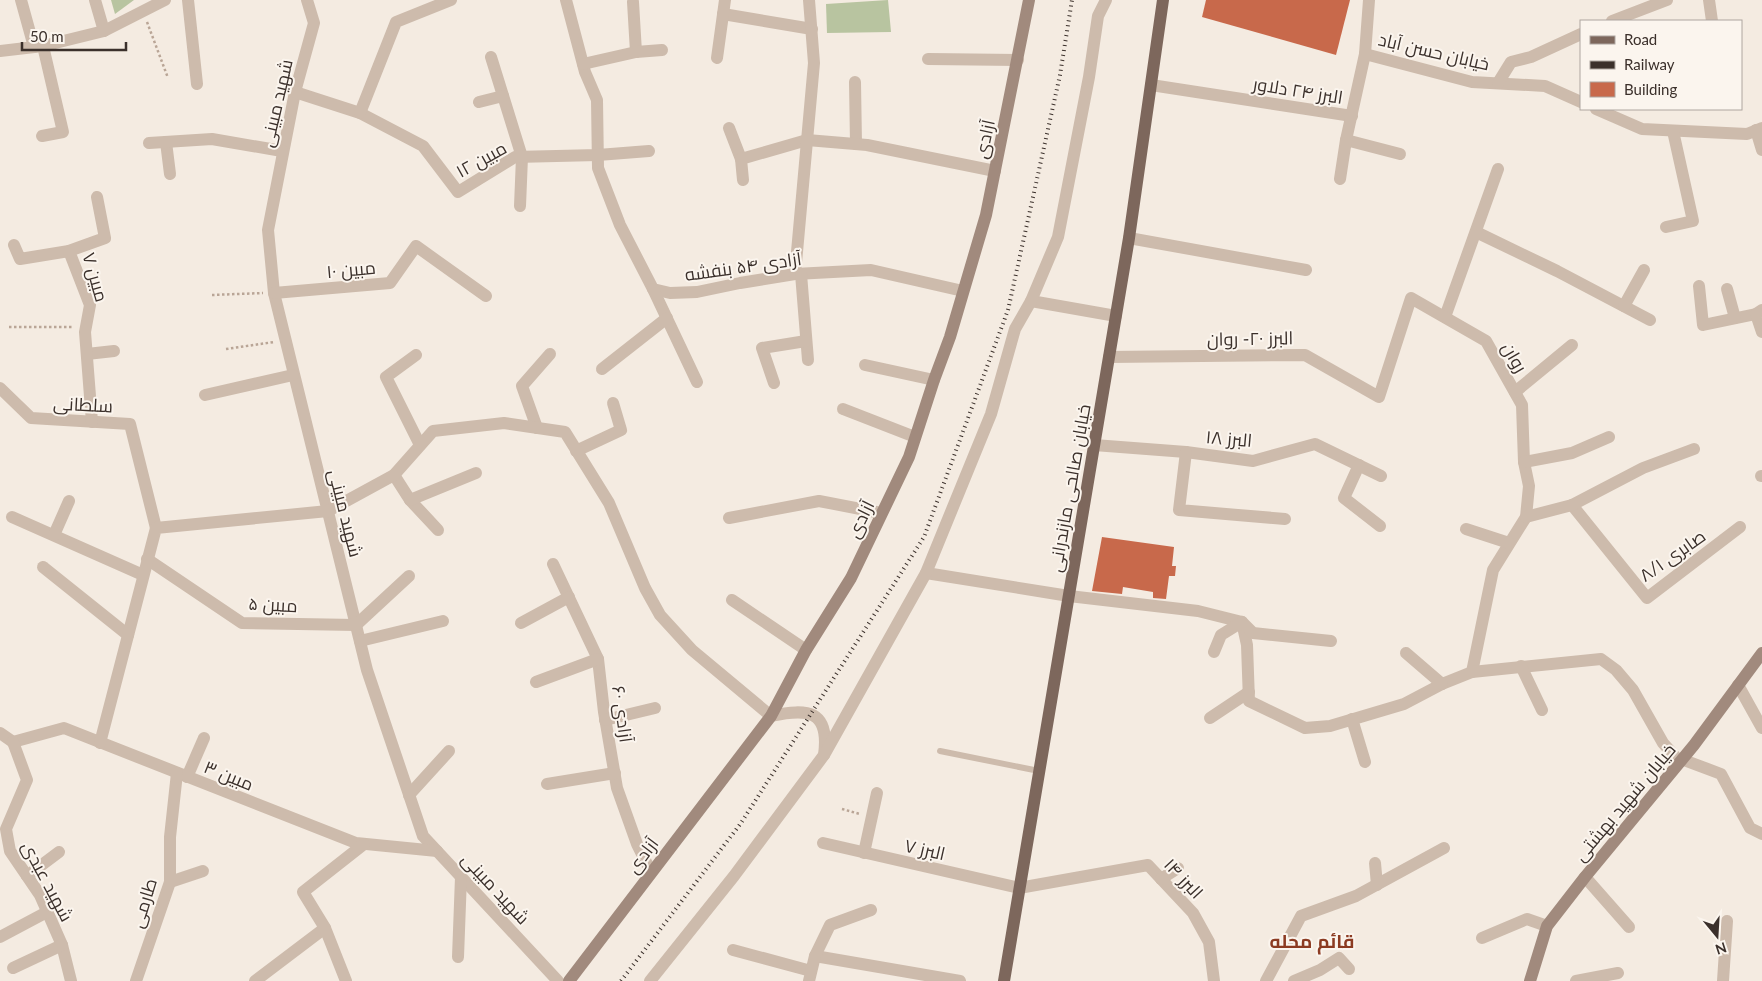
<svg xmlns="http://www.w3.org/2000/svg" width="1762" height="981" font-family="Lato,Cairo,sans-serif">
	<rect width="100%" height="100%" fill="#f4ebe1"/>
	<g fill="#b8c4a0">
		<path d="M111 0H134L115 14Z"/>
		<path d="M888 0 891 32 827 33 826 4Z"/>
	</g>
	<g fill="#c8694b">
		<path d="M1206 0H1350L1336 55 1202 17Z"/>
		<path d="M1102 537 1174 547 1172 566H1176L1175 576H1169L1166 599 1153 598V592L1123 587 1122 594 1092 591Z"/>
	</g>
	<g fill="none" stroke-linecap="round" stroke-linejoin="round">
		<g stroke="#b9a596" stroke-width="2.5" stroke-dasharray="2.5 2.5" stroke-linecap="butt">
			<path d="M147 22 168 78"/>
			<path d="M212 295 263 293"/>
			<path d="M9 327H72"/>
			<path d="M226 349 274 342"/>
			<path d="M842 809 860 814"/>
		</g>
		<path stroke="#cdbbac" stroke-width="6" d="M940 751 1039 771"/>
		<g stroke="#cdbbac" stroke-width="12">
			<path d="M21 0 34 47"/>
			<path d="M95 0 104 31"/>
			<path d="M188 0 197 84"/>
			<path d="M307 0 314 23 295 92 268 230 274 293 367 670 423 836 558 981"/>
			<path d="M566 0 585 72 597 100 598 168 620 225 653 289 670 293 697 292 740 283 795 274 871 270 963 291"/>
			<path d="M1709 0 1712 21"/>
			<path d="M633 2 636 52"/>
			<path d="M723 14 812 29"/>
			<path d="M1612 21 1667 0"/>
			<path d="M0 51 43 46 104 31 165 0"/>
			<path d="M1365 54 1472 82 1545 86 1581 102"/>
			<path d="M491 57 522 157 520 206"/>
			<path d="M717 58 725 0"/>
			<path d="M928 59 1018 60"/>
			<path d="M583 64 636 52 662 50"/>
			<path d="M855 82 856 144"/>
			<path d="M1498 83 1511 62 1531 57 1581 34"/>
			<path d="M1151 85 1352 116"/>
			<path d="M295 92 360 113 423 146 458 192 515 157 598 155 649 151"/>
			<path d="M479 102 503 96"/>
			<path d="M1596 109 1642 129 1747 134 1762 128"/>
			<path d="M360 113 396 22 451 0"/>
			<path d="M729 128 741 159"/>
			<path d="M1756 130 1762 150"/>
			<path d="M42 136 63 132 43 46"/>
			<path d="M1346 140 1400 154"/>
			<path d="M166 142 170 174"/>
			<path d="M149 143 212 139 282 151"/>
			<path d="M1340 179 1346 140 1365 54 1369 0"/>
			<path d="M743 180 741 159 807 140 867 145 995 171"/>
			<path d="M1666 227 1693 221 1673 131"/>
			<path d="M1476 232 1557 271 1650 320"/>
			<path d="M1129 238 1306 270"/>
			<path d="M14 245 20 259 69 251"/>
			<path d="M795 274 814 63 809 0"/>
			<path d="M801 274 808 360"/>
			<path d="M1699 286 1703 325 1756 314"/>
			<path d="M653 289 697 382"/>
			<path d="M1727 289 1735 318"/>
			<path d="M274 293 390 283 416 246 486 296"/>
			<path d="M1031 301 1116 316"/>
			<path d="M1624 306 1644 270"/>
			<path d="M1762 310 1756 314 1762 332"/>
			<path d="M1445 317 1498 169"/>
			<path d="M87 354 114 351"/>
			<path d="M416 355 386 377 420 445"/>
			<path d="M1109 357 1305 355 1379 397 1411 298 1486 341 1522 405 1524 462 1529 486 1526 517 1493 570 1472 672"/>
			<path d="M865 365 934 380"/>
			<path d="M602 369 667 318"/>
			<path d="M774 383 762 348 806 341"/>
			<path d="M0 388 31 418 130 424 156 528"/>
			<path d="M1515 392 1572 345"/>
			<path d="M205 395 293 375"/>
			<path d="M843 409 915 437"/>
			<path d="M92 422 85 332 90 305 69 251 105 238 97 197"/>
			<path d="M537 428 522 386 550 354"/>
			<path d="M1094 445 1186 452 1253 461 1315 444 1381 476"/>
			<path d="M576 451 621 430 613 403"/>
			<path d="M1186 452 1179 510 1285 519"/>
			<path d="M1524 462 1572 453 1609 437"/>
			<path d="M1359 465 1344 498 1380 526"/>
			<path d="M394 475 410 500 438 530"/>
			<path d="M1761 476H1762"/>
			<path d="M410 500 476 473"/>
			<path d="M1572 505 1647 598 1740 527"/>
			<path d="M12 517 143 575"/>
			<path d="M1526 517 1572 505 1643 468 1694 449"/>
			<path d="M729 518 819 501 881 513"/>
			<path d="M1466 529 1509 543"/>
			<path d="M54 535 69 501"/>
			<path d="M147 559 242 623 356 625 409 576"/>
			<path d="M553 564 598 659 604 712 617 788 637 844 651 872"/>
			<path d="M43 567 128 635"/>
			<path d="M926 573 1069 596 1198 611 1242 622 1247 645 1249 701 1305 728 1330 726 1404 704 1442 684 1472 672 1601 659 1616 670 1633 690 1663 743 1679 761"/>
			<path d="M732 600 806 650"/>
			<path d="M521 623 569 597"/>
			<path d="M360 641 443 621"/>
			<path d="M1214 652 1221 635 1242 622 1253 633 1331 641"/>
			<path d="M1406 653 1442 684"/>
			<path d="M1521 666 1542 710"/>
			<path d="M536 682 598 659"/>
			<path d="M1738 685 1762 728"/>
			<path d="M1210 718 1249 692"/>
			<path d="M1352 719 1365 762"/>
			<path d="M605 720 655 708"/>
			<path d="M0 733 13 742"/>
			<path d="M13 742 64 728 356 843 437 851"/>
			<path d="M13 742 27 780 6 829 10 851 40 895 62 945 71 981"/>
			<path d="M100 743 156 528 328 511 394 475 433 431 504 423 565 432 609 503 645 588 660 615 692 650 771 716C808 708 830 710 824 755"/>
			<path d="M1681 759 1721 774 1750 828 1762 834"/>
			<path d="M187 777 204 738"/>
			<path d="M547 784 615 773"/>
			<path d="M409 795 449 751"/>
			<path d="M823 843 1019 888 1148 865 1193 913 1209 942 1214 981"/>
			<path d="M864 853 877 793"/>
			<path d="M1375 863 1377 885"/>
			<path d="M27 876 59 852"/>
			<path d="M1585 877 1629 927"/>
			<path d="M1161 879 1178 868"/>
			<path d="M170 882 203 871"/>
			<path d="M0 937 47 912"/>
			<path d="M1482 938 1527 919 1547 926"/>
			<path d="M733 950 811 971"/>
			<path d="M815 956 960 981"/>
			<path d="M458 957 461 877"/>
			<path d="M13 968 62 945"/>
			<path d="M136 981 170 882V837L177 773"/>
			<path d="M255 981 325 928"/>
			<path d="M346 981 325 928 303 892 364 844"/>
			<path d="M650 981 734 876 824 755 926 573 991 414 1015 329 1031 301 1058 237 1089 77 1098 16 1106 0"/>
			<path d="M809 981 815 956 830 925 871 910"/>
			<path d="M1266 981 1301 916 1356 896 1444 848"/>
			<path d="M1294 981 1320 970 1339 958 1349 969"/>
			<path d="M1576 981 1618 973"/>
			<path d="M1723 981 1727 921"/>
		</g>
		<g stroke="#a18a7d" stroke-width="12">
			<path d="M569 981 771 716 806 650 851 578 909 457 934 380 950 337 986 215 1029 0"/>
			<path d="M1530 981 1547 926 1585 877 1694 745 1762 653"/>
		</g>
		<path stroke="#7d675c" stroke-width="12" d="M1004 981 1129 238 1163 0"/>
		<path stroke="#3b302b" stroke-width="4" stroke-dasharray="1 4" stroke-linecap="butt" d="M621 981 741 823 924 537 1008 310 1060 75 1072 0"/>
	</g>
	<g text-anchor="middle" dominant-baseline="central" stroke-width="4" stroke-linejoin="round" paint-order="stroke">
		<g font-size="18" fill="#3b302b" stroke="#fbf5ee">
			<text transform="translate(1434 51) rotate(13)">خیابان حسن آباد</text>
			<text transform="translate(1298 90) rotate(9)">البرز ۲۴ دلاور</text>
			<text transform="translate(276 103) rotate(-77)">شهید مبینی</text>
			<text transform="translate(984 139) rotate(-78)">آزادی</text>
			<text transform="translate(481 159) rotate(-29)">مبین ۱۲</text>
			<text transform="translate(743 266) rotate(-8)">آزادی ۵۴ بنفشه</text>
			<text transform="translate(351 269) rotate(-5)">مبین ۱۰</text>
			<text transform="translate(96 277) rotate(74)">مبین ۷</text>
			<text transform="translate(1250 338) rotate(-1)">البرز ۲۰- روان</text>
			<text transform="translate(1515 357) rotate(60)">روان</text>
			<text transform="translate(83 404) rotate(3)">سلطانی</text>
			<text transform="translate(1229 438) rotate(5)">البرز ۱۸</text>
			<text transform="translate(1069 488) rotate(-80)">خیابان صالحی مازندرانی</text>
			<text transform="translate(346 513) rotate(76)">شهید مبینی</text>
			<text transform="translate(860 519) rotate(-64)">آزادی</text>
			<text transform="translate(1672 555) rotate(-35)">صابری ۸/۱</text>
			<text transform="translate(273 604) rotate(3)">مبین ۵</text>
			<text transform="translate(623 714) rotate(82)">آزادی ۶۰</text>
			<text transform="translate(229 775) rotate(22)">مبین ۳</text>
			<text transform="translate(1624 802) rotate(-50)">خیابان شهید بهشتی</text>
			<text transform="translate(925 849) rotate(13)">البرز ۷</text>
			<text transform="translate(642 855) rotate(-53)">آزادی</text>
			<text transform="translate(1184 878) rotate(47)">البرز ۱۴</text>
			<text transform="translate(48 881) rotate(62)">شهید عبدی</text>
			<text transform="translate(496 888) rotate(47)">شهید مبینی</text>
			<text transform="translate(143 903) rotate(-73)">طارمی</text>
		</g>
		<g font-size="19" font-weight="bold" fill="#8c3b22" stroke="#fbf5ee">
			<text x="1312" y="940">قائم محله</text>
		</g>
	</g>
	<rect x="1580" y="20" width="162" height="90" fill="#fbf5ee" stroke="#aea6a0"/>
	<rect x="1590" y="36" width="25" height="8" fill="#7d675c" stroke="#aea6a0"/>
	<text x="1624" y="45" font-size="15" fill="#3b302b">Road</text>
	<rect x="1590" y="61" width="25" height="8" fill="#3b302b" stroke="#aea6a0"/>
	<text x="1624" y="70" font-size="15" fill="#3b302b">Railway</text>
	<rect x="1590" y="82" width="25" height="15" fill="#c8694b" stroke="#aea6a0"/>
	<text x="1624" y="95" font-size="15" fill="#3b302b">Building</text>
	<g transform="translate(1717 936) rotate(162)" stroke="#fbf5ee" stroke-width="4" paint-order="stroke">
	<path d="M0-4L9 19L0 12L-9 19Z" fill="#3b302b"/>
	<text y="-8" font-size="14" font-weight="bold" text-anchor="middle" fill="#3b302b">N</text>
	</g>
	<path d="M22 42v8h104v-8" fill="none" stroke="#3b302b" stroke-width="2.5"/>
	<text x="30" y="42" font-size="15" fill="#3b302b" stroke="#fbf5ee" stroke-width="4" paint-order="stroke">50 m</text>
</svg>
